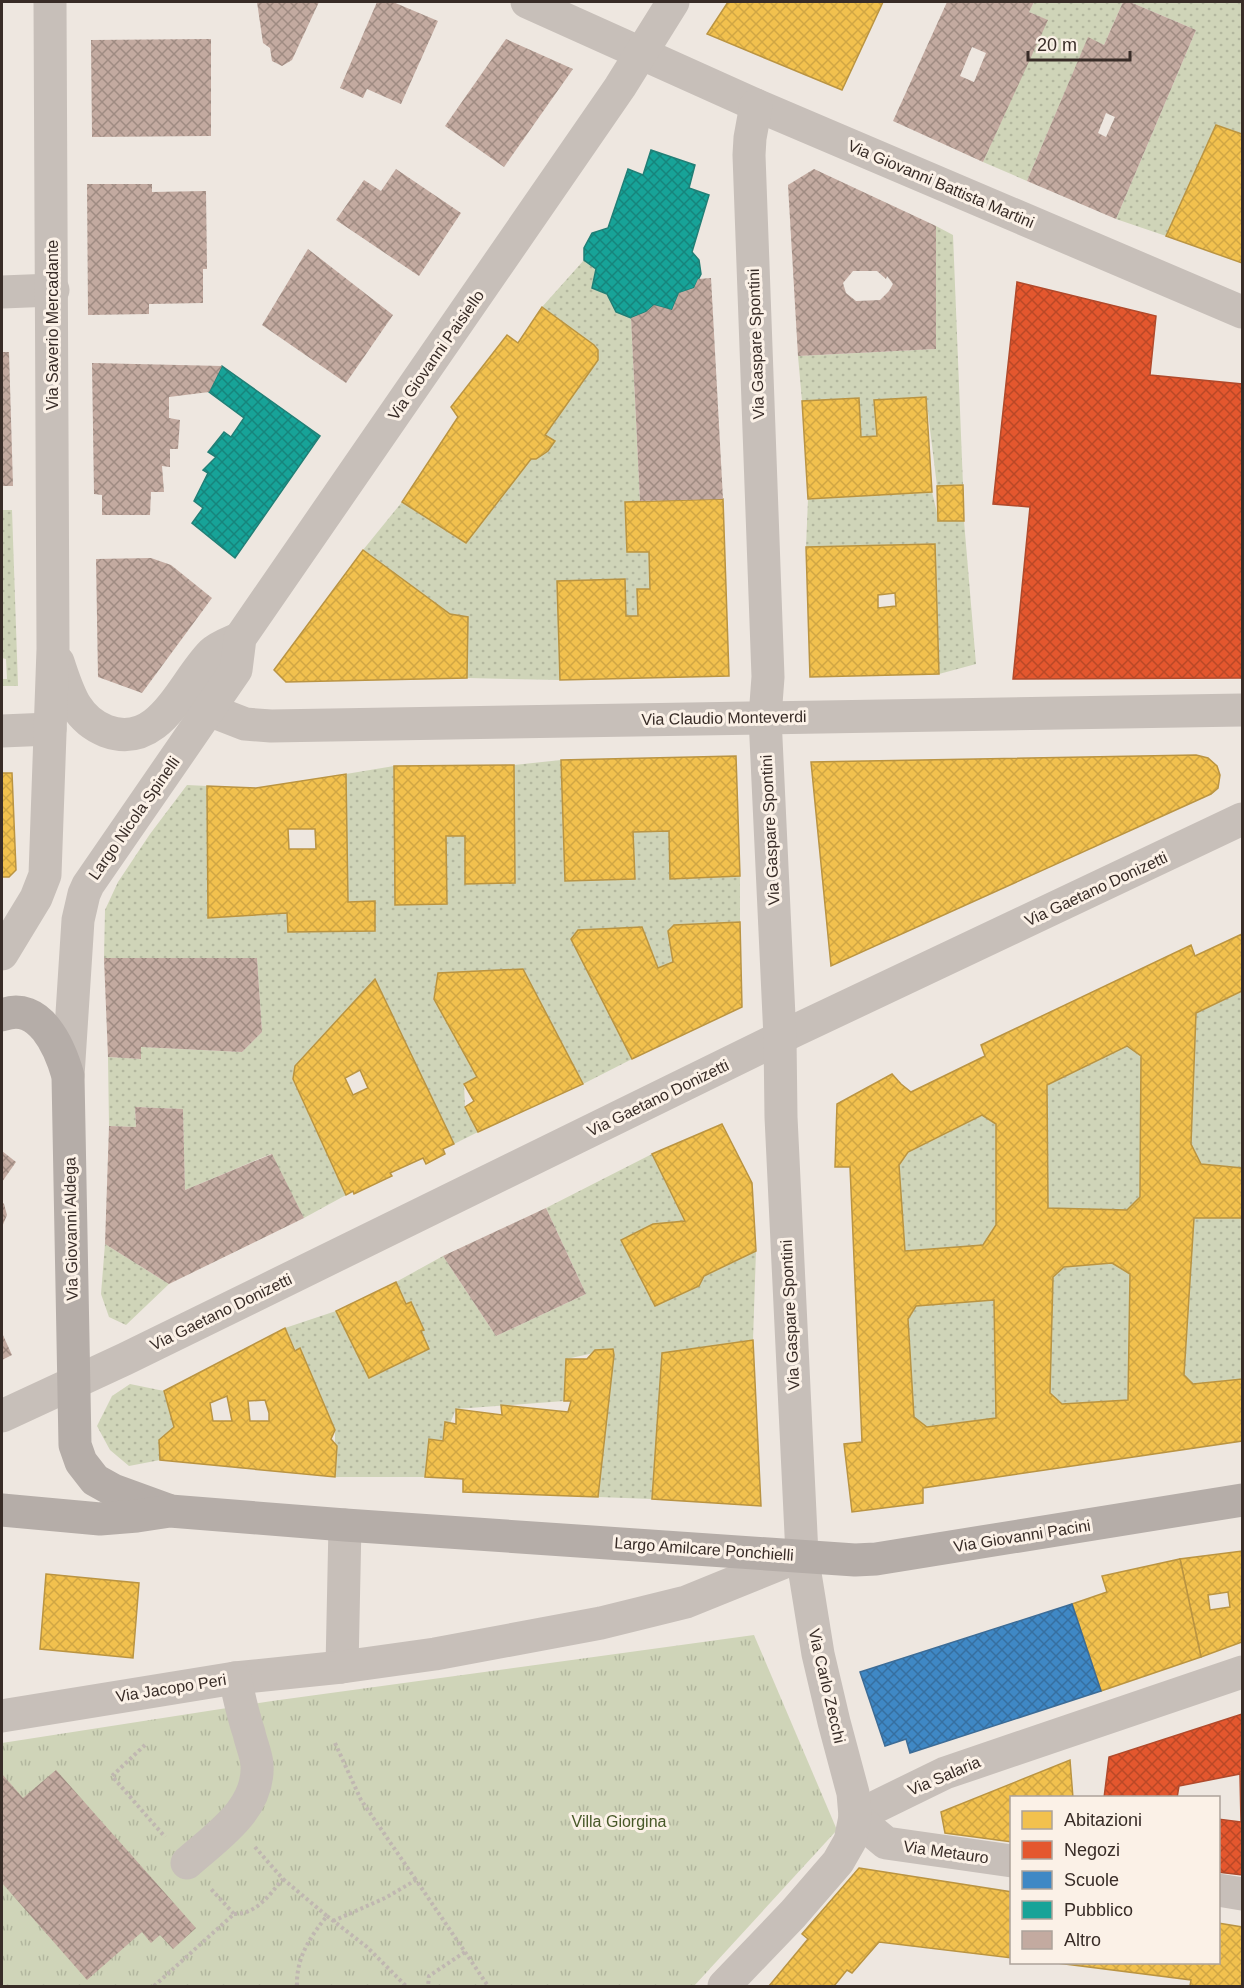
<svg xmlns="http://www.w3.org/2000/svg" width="1244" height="1988" font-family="Arial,sans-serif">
	<defs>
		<pattern id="grass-tufts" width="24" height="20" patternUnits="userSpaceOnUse" patternTransform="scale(1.5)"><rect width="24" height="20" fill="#cfd4b8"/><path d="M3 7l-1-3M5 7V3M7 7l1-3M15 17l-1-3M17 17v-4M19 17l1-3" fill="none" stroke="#b2b69e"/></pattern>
		<pattern id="garden-dots" width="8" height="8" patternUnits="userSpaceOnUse" patternTransform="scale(1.5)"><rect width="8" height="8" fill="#cfd4b8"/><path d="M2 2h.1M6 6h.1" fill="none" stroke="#b2b69e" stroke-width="1.8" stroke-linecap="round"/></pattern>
		<pattern id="homes-cross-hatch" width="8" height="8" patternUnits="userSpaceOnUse" patternTransform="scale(1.5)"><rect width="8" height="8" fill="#f2c14e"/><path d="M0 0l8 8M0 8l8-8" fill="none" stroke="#d0a644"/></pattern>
		<pattern id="shops-cross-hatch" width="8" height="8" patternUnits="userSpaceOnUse" patternTransform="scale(1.5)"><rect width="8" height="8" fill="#e4572e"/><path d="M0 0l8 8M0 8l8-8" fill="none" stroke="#ba4827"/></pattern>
		<pattern id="schools-cross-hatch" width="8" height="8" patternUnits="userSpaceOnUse" patternTransform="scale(1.5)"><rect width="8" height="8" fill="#3f88c5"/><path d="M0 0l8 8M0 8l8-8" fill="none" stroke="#366fa0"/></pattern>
		<pattern id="public-cross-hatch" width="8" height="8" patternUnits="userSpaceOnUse" patternTransform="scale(1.5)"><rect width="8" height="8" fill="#17a398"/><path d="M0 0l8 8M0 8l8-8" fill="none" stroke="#16857c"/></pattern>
		<pattern id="building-cross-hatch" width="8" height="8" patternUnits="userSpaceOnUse" patternTransform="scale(1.5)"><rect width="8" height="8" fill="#c3aaa0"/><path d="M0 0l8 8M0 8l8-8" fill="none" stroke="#9f8b82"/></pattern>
	</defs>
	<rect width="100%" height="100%" fill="#eee7e0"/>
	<path fill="url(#grass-tufts)" d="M754 1635 837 1830 694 1986H2V1743L272 1701Z"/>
	<g fill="url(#garden-dots)">
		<path d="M1034 2H1123L1104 45 1088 38 1027 181 983 162 1047 20 1029 12Z"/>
		<path d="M1130 2H1242V134L1216 125 1166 236 1116 219 1196 30Z"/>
		<path d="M936 226 953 235 963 485 937 486 926 397 875 400 877 436 861 437 858 398 802 401 798 356 936 349Z"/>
		<path d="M584 260 596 269 608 294 631 318 640 501 625 502 627 552H649L650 589 637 590 638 616H626L557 582 560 680 467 678V617L450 614 363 550 402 502 466 543 598 360V350L542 307Z"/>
		<path d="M932 492 939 521H964L976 664 939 674 935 544 806 547 808 499Z"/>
		<path d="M2 510H12L18 686H2V679H7L6 659 2 658Z"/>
		<path d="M561 760 565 881 634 879 633 832 669 831 670 879 740 876V922L675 925 673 962 658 968 642 927 578 930 632 1059 583 1084 523 969 438 973 434 999 477 1077 464 1084 465 1107 478 1132 454 1144 375 980 295 1066 293 1080 346 1195 304 1218 271 1154 185 1190 183 1109 135 1107 136 1127 109 1126 108 1057 141 1059V1047L242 1052 262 1032 257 958H104L105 910 118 882 150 834 187 785 207 786 208 918 287 913 288 932 348 902 346 774 394 766 447 904 446 836H465L466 884 515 883 514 765Z"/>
		<path d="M1242 991V1168L1201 1164 1191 1144 1196 1013Z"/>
		<path d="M1127 1046 1141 1056 1140 1197 1127 1210 1048 1208 1047 1085Z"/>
		<path d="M982 1115 996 1124V1225L983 1245 905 1251 899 1165 908 1152Z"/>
		<path d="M652 1154 685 1221 653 1224 621 1240 655 1306 699 1286 704 1276 756 1251 753 1340 662 1354 652 1499 598 1497 613 1349 566 1359 564 1401 456 1409 443 1441 429 1440 425 1477H335V1430L285 1328 336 1311 369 1378 429 1349 396 1282 443 1256 496 1336 586 1294 546 1208Z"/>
		<path d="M1194 1218H1242V1379L1193 1384 1184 1375Z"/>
		<path d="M105 1244 169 1284 126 1325 109 1317 101 1294Z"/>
		<path d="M1112 1263 1130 1274 1128 1400 1062 1404 1050 1393 1053 1277 1064 1267Z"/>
		<path d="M994 1300 996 1418 927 1427 914 1417 908 1320 916 1306Z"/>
		<path d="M130 1384 164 1391 174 1427 159 1440 160 1460 129 1466 110 1450 97 1426 112 1396Z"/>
	</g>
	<g fill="url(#homes-cross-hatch)" stroke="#ba9442" stroke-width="1.5" fill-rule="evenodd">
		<path d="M728 2H883L842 90 707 34Z"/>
		<path d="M1216 125 1242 134V263L1166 236Z"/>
		<path d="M542 307 594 345 598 350V360L545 435 555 441 548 451 536 459H531L466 543 402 502 458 417 451 407 507 335 518 343Z"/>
		<path d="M926 397 932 492 808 499 802 401 859 398 861 437 877 436 874 400Z"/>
		<path d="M963 485 964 521H938L937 486Z"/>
		<path d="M723 499 729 676 560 680 557 581 625 579 626 616H638L637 589H650L649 552H627L625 502Z"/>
		<path d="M935 544 939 674 810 677 806 547ZM895 593 896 606 878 608V595Z"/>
		<path d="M363 550 450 614 468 617 467 678 286 682 274 670Z"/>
		<path d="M1196 755 1208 758 1217 766 1220 775 1218 788 1211 794 831 966 811 762Z"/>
		<path d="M736 756 740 876 670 879 669 831 633 832 635 879 565 881 561 760Z"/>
		<path d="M514 765 515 883 465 884V836H446L447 904 395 905 394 766Z"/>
		<path d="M2 773H12L16 870 9 877H2Z"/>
		<path d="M346 774 348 902 375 901V931L288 932 287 913 208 918 207 786 256 788ZM288 829H315L316 849H289Z"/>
		<path d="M740 922 742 1007 632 1059 571 939 578 930 642 927 658 968 673 962 668 931 674 925Z"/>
		<path d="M1242 934V991L1196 1013 1191 1144 1201 1164 1242 1168V1218H1194L1184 1375 1193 1384 1242 1379V1441L923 1488V1503L852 1512 844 1444 862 1442 850 1167H835L837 1104 892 1074 901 1084 911 1092 985 1056 981 1045 1191 945 1195 956ZM1127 1046 1141 1056 1140 1197 1127 1210 1048 1208 1047 1085ZM982 1115 996 1124V1225L983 1245 905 1251 899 1165 908 1152ZM1112 1263 1130 1274 1128 1400 1062 1404 1050 1393 1053 1277 1064 1267ZM994 1300 996 1418 927 1427 914 1417 908 1319 916 1306Z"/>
		<path d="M523 969 583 1084 478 1132 465 1107 474 1101 464 1084 477 1077 434 999 438 973Z"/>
		<path d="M375 979 454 1144 443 1149 445 1154 426 1164 423 1158 390 1173 392 1176 354 1194 353 1191 346 1195 293 1079 295 1066ZM360 1070 368 1088 353 1095 345 1078Z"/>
		<path d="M722 1124 752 1183 756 1251 704 1276 699 1286 655 1306 621 1240 653 1224 685 1221 652 1154Z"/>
		<path d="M396 1282 406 1304 411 1302 424 1330 421 1331 429 1349 369 1378 336 1311Z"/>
		<path d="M285 1328 295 1351 300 1348 335 1430 331 1439 337 1446 335 1477 160 1460 159 1440 174 1427 164 1391ZM227 1396 232 1421H213L210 1403ZM265 1400 269 1413V1421H250L248 1401Z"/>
		<path d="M753 1340 761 1506 652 1499 662 1353Z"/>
		<path d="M613 1349 614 1355 598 1497 463 1492V1479L425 1477 429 1439 443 1441 445 1422 456 1424V1409L502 1415 501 1405 568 1412 571 1401H564L566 1359H587L595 1350Z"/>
		<path d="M1242 1551V1642L1201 1657 1180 1559ZM1228 1592 1230 1607 1210 1610 1208 1595Z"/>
		<path d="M1180 1559 1201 1657 1101 1691 1072 1604 1107 1592 1102 1576Z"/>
		<path d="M46 1574 139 1583 133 1658 40 1649Z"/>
		<path d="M1070 1760 1073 1798H1012V1842L945 1833 941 1812Z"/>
		<path d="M859 1868 1012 1892V1958L879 1942 852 1973 847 1970 834 1986H769L808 1939 802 1934Z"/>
		<path d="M1218 1923 1242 1927V1986H1190L1191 1980 1049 1962H1218Z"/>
	</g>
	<g fill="url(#shops-cross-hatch)" stroke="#b04a2c" stroke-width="1.5">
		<path d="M1017 282 1156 316 1150 375 1242 384V678L1013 679 1030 507 993 504Z"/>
		<path d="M1242 1714V1875L1218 1872V1819L1241 1822 1240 1774 1179 1786 1177 1798H1104L1109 1757Z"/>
	</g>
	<path fill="url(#schools-cross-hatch)" stroke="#3d6c96" stroke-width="1.5" d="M1072 1604 1101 1691 910 1753 906 1739 885 1746 860 1672Z"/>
	<g fill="url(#public-cross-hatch)" stroke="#217f76" stroke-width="1.5">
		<path d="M651 150 695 165 689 188 709 195 692 252 699 260 701 274 694 288 679 293 672 310 654 305 646 312 631 318 616 312 607 294 592 288 596 269 584 260V248L592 233 608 228 628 169 643 175Z"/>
		<path d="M222 366 320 436 235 558 192 523 203 508 194 501 208 473 203 470 216 457 208 452 224 432 231 437 244 418 209 392Z"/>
	</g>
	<g fill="url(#building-cross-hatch)" fill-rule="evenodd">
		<path d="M257 2H319L292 60 282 66 272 61 270 48 263 43Z"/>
		<path d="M377 2H393L438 21 401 104 367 89 363 98 340 88Z"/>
		<path d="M947 2H1034L1029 12 1048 20 983 162 893 121ZM972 47 986 53 974 82 960 76Z"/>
		<path d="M1123 2H1130L1196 30 1116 219 1027 181 1088 37 1104 45ZM1106 113 1115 117 1106 137 1098 133Z"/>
		<path d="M211 39V136L92 137 91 40Z"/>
		<path d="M506 39 573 69 504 167 445 126Z"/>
		<path d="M396 169 461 213 419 276 336 220 364 180 381 191Z"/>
		<path d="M814 169 936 226V349L798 356 788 185ZM853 271H877L886 279 887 276 893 284 889 291 880 300 856 301 846 293 843 283Z"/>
		<path d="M87 184H152V192L206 191 207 269H203V303L149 304V314L88 315Z"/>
		<path d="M308 249 393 315 346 383 262 325Z"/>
		<path d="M711 278 723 499 640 501 631 318 646 312 654 305 672 310 679 293 694 288 698 279Z"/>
		<path d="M2 352H9L13 486H2Z"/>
		<path d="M92 363 222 366 209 392 169 397V418L180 420 178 449H170V467L162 466 164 492H151L150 515H102V495L94 494Z"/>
		<path d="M151 558 171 565 212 598 142 693 98 677 96 559Z"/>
		<path d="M104 958H257L262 1032 242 1052 141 1047V1059L108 1057Z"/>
		<path d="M135 1107 183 1109 185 1190 272 1154 304 1218 169 1284 105 1244 109 1126 136 1127Z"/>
		<path d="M2 1151 16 1162 2 1182Z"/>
		<path d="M2 1202 4 1204 7 1215 2 1227Z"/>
		<path d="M546 1208 586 1294 496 1336 443 1256Z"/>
		<path d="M2 1333 12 1355 2 1360Z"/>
		<path d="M56 1770 196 1928 173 1949 160 1935 151 1943 142 1932 87 1980 2 1883V1774L23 1798Z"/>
	</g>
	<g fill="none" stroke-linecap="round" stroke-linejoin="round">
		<g stroke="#c0b7b1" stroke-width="4" stroke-dasharray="3 3" stroke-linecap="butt">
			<path d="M335 1743 361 1800 416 1880"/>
			<path d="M145 1745 112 1776 165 1837"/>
			<path d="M283 1879 327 1916C310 1937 296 1958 297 1986"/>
			<path d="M234 1914C257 1914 269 1895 283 1879L254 1846"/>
			<path d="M327 1916 367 1947 406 1986"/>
			<path d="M333 1921 385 1898 416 1880 465 1952 429 1976 428 1986"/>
			<path d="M465 1952 488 1986"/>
			<path d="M154 1986 234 1914 210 1888"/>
		</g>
		<g stroke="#c7bfb9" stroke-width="33">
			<path d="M527 2 756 105 1242 312"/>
			<path d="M2 292 53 290"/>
			<path d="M58 662C68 691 75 719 106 731 160 751 182 683 212 653 219 646 232 642 240 638"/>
			<path d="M209 710 245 724 271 726 1242 710"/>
			<path d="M2 731 50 729"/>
			<path d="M2 954 36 898 45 875 53 649 50 2"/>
			<path d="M68 1076 78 920 84 894 88 885 236 670 240 638 620 87 673 2"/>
			<path d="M2 1416 125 1359 794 1031 1242 819"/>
			<path d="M342 1667 345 1525"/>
			<path d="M2 1716 235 1678 342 1667 435 1654 601 1623 686 1602 802 1555"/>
			<path d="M855 1817 945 1773 1242 1672"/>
			<path d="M855 1817 886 1843 1012 1861"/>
			<path d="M187 1863C217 1836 260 1809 257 1764 256 1754 251 1743 249 1733 243 1715 239 1697 235 1678"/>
			<path d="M1218 1890 1242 1894"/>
			<path d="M724 1986 793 1914 838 1862 850 1841 855 1817 853 1793 834 1722 818 1654 802 1555 781 1117 780 1038 765 717 768 677 749 155 750 138 756 105"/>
		</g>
		<g stroke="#b5ada8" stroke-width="33">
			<path d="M2 1015C40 1000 60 1048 68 1076L75 1445 81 1462 95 1480 113 1490 168 1510"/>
			<path d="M2 1510 100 1519 137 1516 170 1511 345 1525 855 1560 876 1559 1242 1500"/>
		</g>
	</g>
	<g text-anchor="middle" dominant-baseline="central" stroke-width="6" stroke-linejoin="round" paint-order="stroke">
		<g font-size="16" fill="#382c27" stroke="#fbf1e7">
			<text transform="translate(941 184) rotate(23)">Via Giovanni Battista Martini</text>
			<text transform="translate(52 325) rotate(-90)">Via Saverio Mercadante</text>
			<text transform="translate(756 344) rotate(-92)">Via Gaspare Spontini</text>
			<text transform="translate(436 355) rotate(-55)">Via Giovanni Paisiello</text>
			<text transform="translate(724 718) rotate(-1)">Via Claudio Monteverdi</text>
			<text transform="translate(134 818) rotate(-55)">Largo Nicola Spinelli</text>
			<text transform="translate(770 830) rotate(-93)">Via Gaspare Spontini</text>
			<text transform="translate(1096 889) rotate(-25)">Via Gaetano Donizetti</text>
			<text transform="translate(658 1098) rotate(-26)">Via Gaetano Donizetti</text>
			<text transform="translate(71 1229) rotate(-91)">Via Giovanni Aldega</text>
			<text transform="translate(221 1312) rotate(-26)">Via Gaetano Donizetti</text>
			<text transform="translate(790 1315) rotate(-93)">Via Gaspare Spontini</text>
			<text transform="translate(1022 1536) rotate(-9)">Via Giovanni Pacini</text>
			<text transform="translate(704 1549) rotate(4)">Largo Amilcare Ponchielli</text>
			<text transform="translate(827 1686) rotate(77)">Via Carlo Zecchi</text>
			<text transform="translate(171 1688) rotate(-9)">Via Jacopo Peri</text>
			<text transform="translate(944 1776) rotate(-23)">Via Salaria</text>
			<text transform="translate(946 1852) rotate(8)">Via Metauro</text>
		</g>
		<g font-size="16" fill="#475828" stroke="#fbf1e7">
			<text x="619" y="1821">Villa Giorgina</text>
		</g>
	</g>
	<rect width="1244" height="1988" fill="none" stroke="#382c27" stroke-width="6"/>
	<rect x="1010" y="1796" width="210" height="168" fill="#fbf1e7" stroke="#ada29a" stroke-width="1.5"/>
	<rect x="1022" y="1811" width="30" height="18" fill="#f2c14e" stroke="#ada29a" stroke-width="1.5"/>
	<text x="1064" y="1826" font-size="18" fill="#382c27">Abitazioni</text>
	<rect x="1022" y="1841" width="30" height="18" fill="#e4572e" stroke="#ada29a" stroke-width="1.5"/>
	<text x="1064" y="1856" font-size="18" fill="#382c27">Negozi</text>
	<rect x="1022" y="1871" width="30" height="18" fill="#3f88c5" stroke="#ada29a" stroke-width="1.5"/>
	<text x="1064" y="1886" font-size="18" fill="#382c27">Scuole</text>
	<rect x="1022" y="1901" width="30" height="18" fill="#17a398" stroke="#ada29a" stroke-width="1.5"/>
	<text x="1064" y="1916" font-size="18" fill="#382c27">Pubblico</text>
	<rect x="1022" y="1931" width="30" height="18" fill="#c3aaa0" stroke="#ada29a" stroke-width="1.5"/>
	<text x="1064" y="1946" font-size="18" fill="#382c27">Altro</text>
	<path d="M1028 51v9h102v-9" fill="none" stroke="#382c27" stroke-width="3"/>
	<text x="1037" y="51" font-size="18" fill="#382c27" stroke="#fbf1e7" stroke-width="4.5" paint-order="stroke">20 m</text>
</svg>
